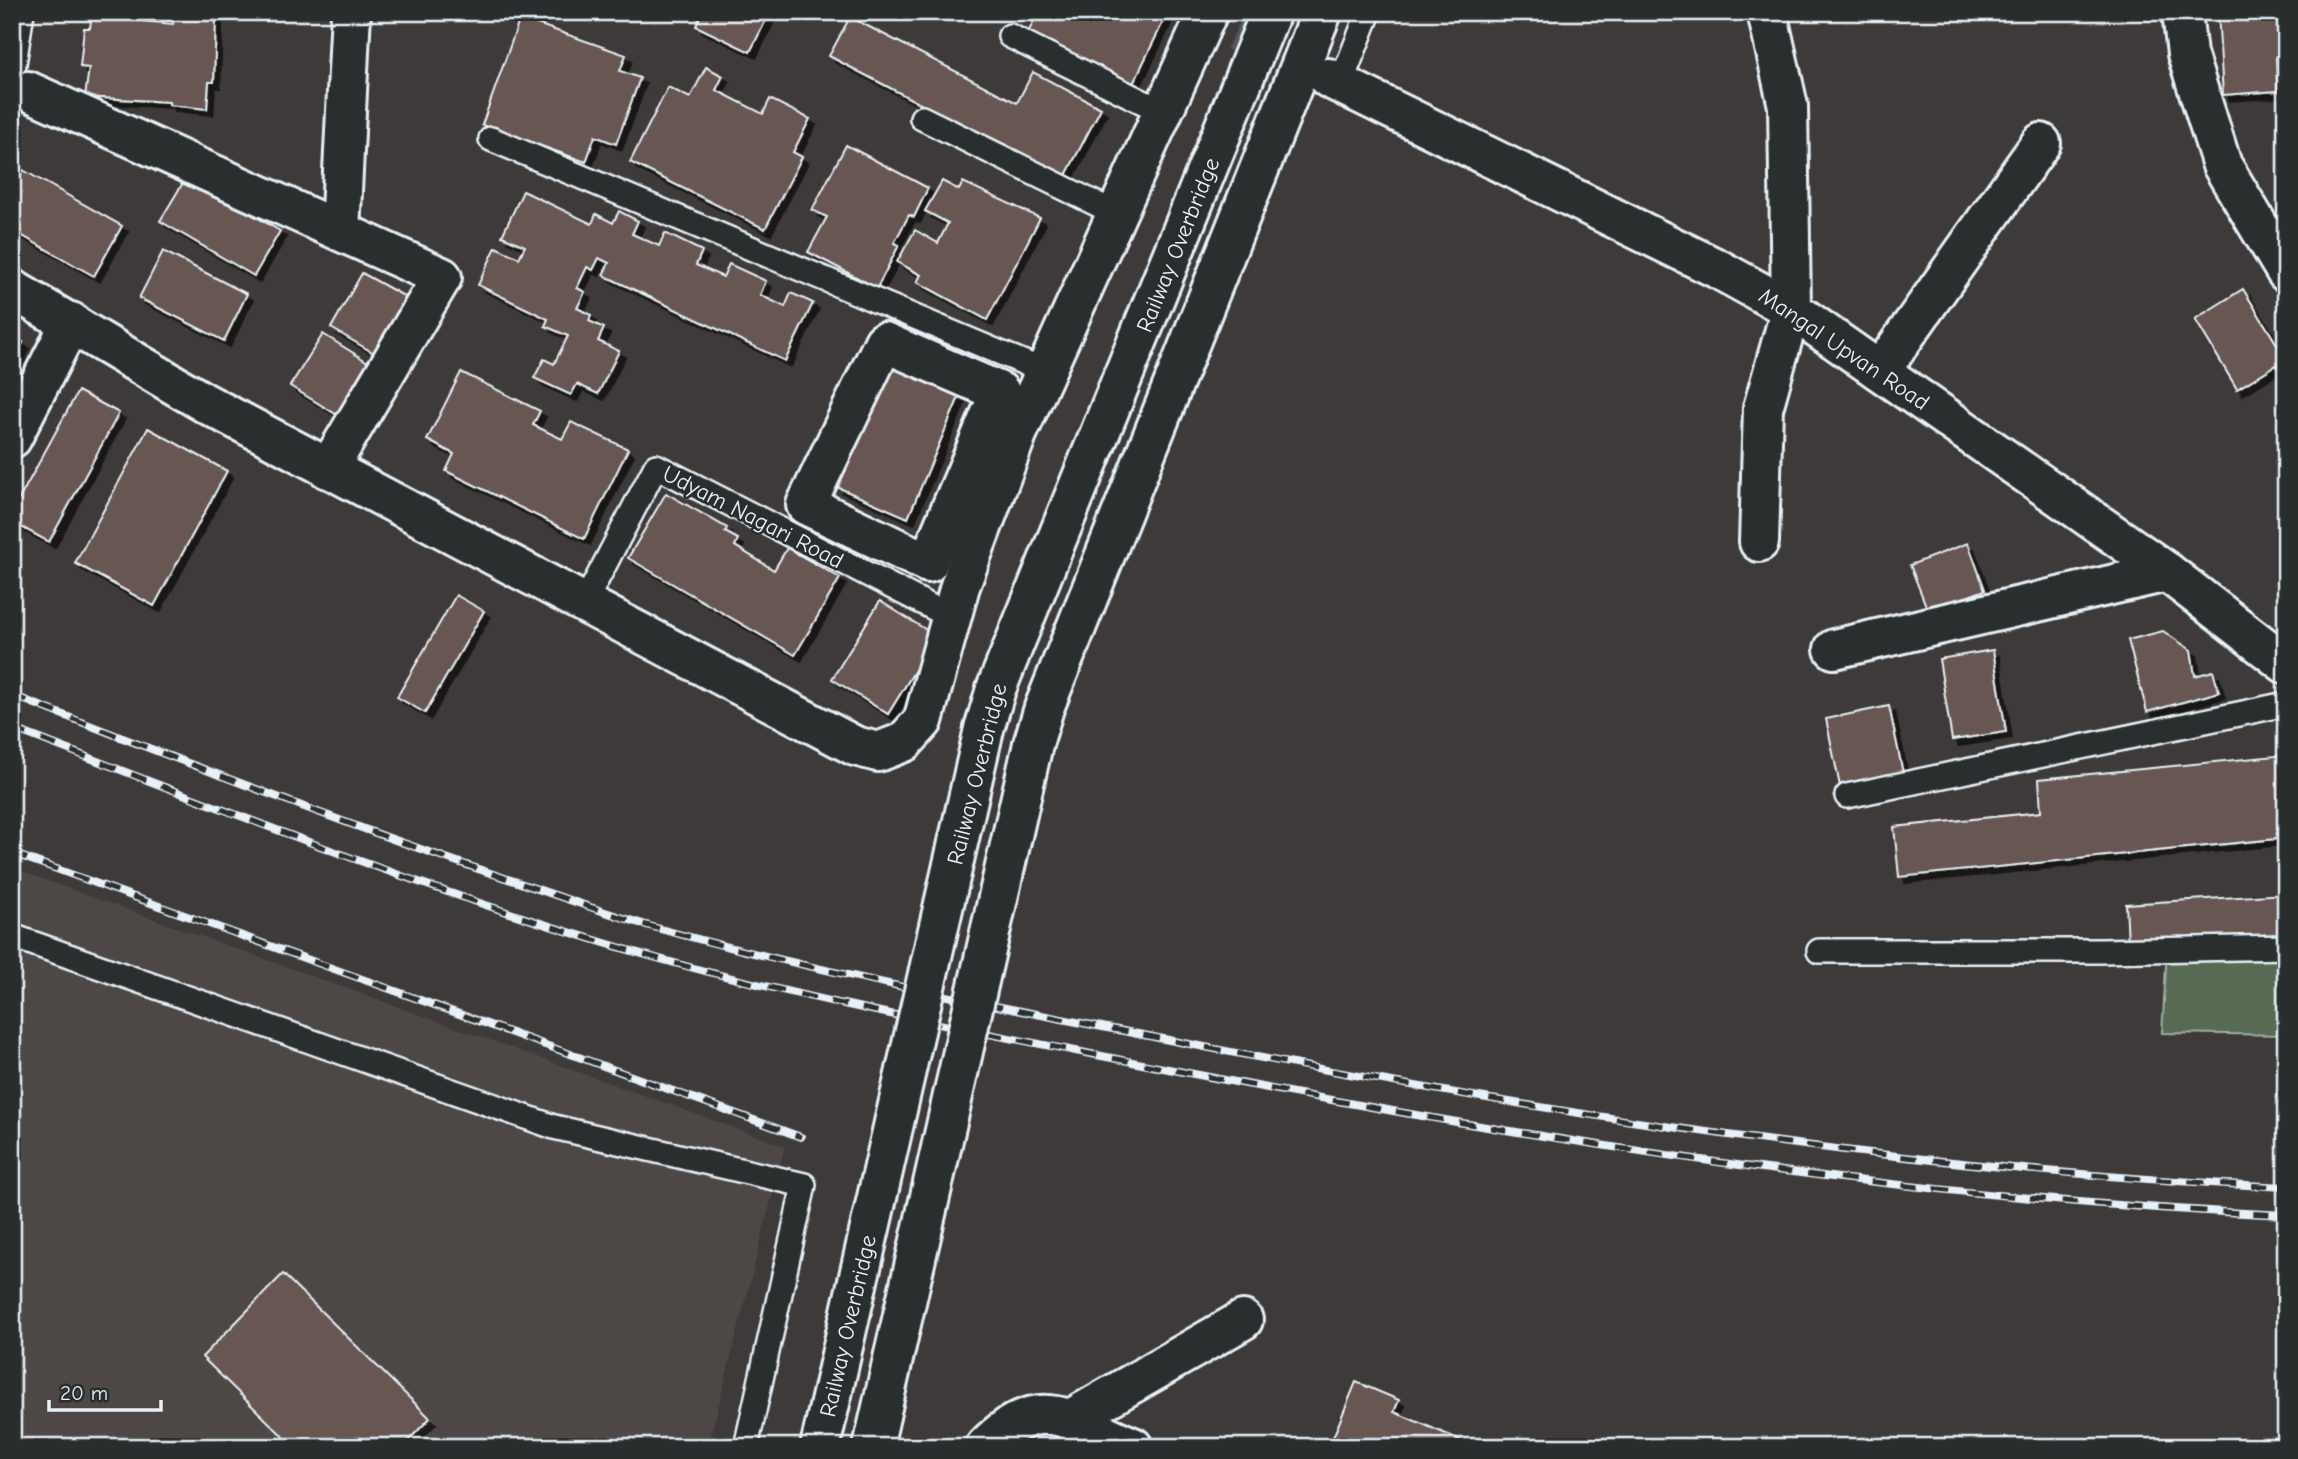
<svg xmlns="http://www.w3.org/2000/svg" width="2298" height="1459" font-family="'Comic Neue',sans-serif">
	<defs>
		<filter id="shadow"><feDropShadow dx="6" dy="6" stdDeviation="0" flood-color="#0009"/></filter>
	</defs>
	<rect width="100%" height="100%" fill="#3d3a39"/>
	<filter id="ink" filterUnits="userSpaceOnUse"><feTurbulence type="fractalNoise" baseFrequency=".0143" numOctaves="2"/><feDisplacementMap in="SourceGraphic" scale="14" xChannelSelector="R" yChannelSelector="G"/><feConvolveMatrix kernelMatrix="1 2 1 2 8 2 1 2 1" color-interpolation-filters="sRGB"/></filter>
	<g filter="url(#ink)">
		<path fill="#4d4644" d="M12 868 785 1146 708 1447H666L653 1443 651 1447H12Z"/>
		<path fill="#596a53" stroke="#a0aea6" stroke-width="2" d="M2286 949V1035L2162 1033 2167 950Z"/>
		<g fill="#685752" stroke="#e8f1f8" stroke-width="2" filter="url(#shadow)">
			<path d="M92 12H133L132 20 173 24 174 14 216 18 214 82H209L207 109 169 105V102L85 97 89 68 80 67 84 28H90Z"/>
			<path d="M702 12H770L750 52 696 26Z"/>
			<path d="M1038 12H1159L1166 16 1131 88 1026 37Z"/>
			<path d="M2218 12H2286V57L2276 58 2278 91 2223 95Z"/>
			<path d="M850 17 1017 103 1033 72 1101 108 1064 179 829 56Z"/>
			<path d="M520 18 626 55 620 71 640 78 616 144 595 136 586 162 482 125Z"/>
			<path d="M706 67 723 76 716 90 763 114 770 99 810 119 793 152 802 157 765 229 630 162 668 87 690 98Z"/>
			<path d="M846 145 928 188 914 217 909 215 894 243 899 245 877 288 808 252 827 217 812 210Z"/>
			<path d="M23 170 122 226 94 276 12 230V189Z"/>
			<path d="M187 176 280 231 254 276 160 221Z"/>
			<path d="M942 181 959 190 963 182 1040 218 987 320 917 282 921 275 897 262 915 230 938 243 948 223 925 211Z"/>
			<path d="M523 191 592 224 596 214 613 223 619 211 638 221 632 234 659 246 665 233 702 251 696 265 723 277 729 264 766 281 760 295 785 307 791 293 813 303 785 361 603 275 609 263 599 258 593 270 587 267 577 288 585 292 577 308 591 315 589 321 604 328 598 341 619 351 598 394 577 384 571 395 534 378 544 359 554 364 568 336 545 326 548 319 478 285 496 247 519 258 525 246 502 236Z"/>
			<path d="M163 251 247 294 224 341 139 298Z"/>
			<path d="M362 273 411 300 379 356 331 328Z"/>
			<path d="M2243 289 2286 359 2237 389 2195 319Z"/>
			<path d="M323 334 379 369 347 421 290 386Z"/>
			<path d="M12 338 23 342 12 370Z"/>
			<path d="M894 367 959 397 908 518 837 487Z"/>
			<path d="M461 372 540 411 533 425 562 439 571 422 628 449 584 539 446 471 454 454 427 440Z"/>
			<path d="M78 391 119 413 49 542 12 522V512Z"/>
			<path d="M148 428 227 471 154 606 75 563Z"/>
			<path d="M666 493 727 528 725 532 738 539 735 546 774 570 787 548 840 578 795 655 628 558Z"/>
			<path d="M1968 543 1985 590 1928 611 1910 565Z"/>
			<path d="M456 595 484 611 425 713 397 697Z"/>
			<path d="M880 601 936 636 888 714 832 679Z"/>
			<path d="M2163 631 2191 650 2195 676 2213 671 2219 692 2147 712 2128 640Z"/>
			<path d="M1993 650 2006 732 1952 740 1939 659Z"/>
			<path d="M1889 706 1904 778 1841 791 1826 719Z"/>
			<path d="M2286 755V838L1899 877 1894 827 2041 812 2039 779Z"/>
			<path d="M2286 894V934L2128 943 2126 904Z"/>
			<path d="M283 1274 430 1418 402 1447H294L202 1357Z"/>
			<path d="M1356 1382 1399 1400 1394 1412 1477 1447H1329Z"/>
			<path d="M1489 1438 1510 1447H1485Z"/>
		</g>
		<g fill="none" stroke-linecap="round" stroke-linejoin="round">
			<path stroke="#575556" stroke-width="38" stroke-dasharray="38 19" stroke-linecap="butt" d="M1235 32 1328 78"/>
			<g stroke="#e8f1f8" stroke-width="28">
				<g id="lane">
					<path d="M1010 36 1163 112"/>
					<path d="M14 64 22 12"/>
					<path d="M1340 85 1369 12"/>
					<path d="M922 118 1117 214"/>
					<path d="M491 139 1046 372"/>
					<path d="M584 604 656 466 951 617"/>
					<path d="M1847 796 2286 704"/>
					<path d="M12 936 554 1127 804 1185 746 1447"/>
					<path d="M1819 951H2100L2286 947"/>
				</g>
			</g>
			<g stroke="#e8f1f8" stroke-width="44">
				<g id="street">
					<path d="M2182 12 2187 54 2222 165 2286 272"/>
					<path d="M1328 78 1718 269 1791 309 2167 572 2286 664"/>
					<path d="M28 91 442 277 328 469"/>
					<path d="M340 231 351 12"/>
					<path d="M12 289 205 403 855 746 878 752 904 742 923 721 960 586 1017 434 1208 12"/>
					<path d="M884 342 1000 392 928 563 806 505Z"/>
					<path d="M1880 371 2041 143"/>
					<path d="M12 438 71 322"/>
					<path d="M1759 542 1763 408 1791 309 1788 106 1767 12"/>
					<path d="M1834 649 2167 572"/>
					<path d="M1069 1420 1243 1320"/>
					<path d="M985 1447C1041 1389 1071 1422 1133 1447"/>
				</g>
			</g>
			<g stroke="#e8f1f8" stroke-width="44">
				<g id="primary">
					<path d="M984 729 996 689 1271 12"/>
					<path d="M1033 744 1044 708 1322 12"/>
				</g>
			</g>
			<use href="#lane" stroke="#2a2d2e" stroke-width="23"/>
			<use href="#street" stroke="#2a2d2e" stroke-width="38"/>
			<use href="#primary" stroke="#2a2d2e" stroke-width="38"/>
			<g stroke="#e8f1f8" stroke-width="8">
				<g id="rail">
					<path d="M12 695C177 759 340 823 508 879 556 895 604 913 653 927 823 974 996 1006 1169 1040 1533 1112 1914 1171 2286 1187"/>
					<path d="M12 728C220 808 427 892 642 954 811 1002 985 1033 1158 1067 1528 1140 1908 1199 2286 1215"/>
					<path d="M12 853 801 1137"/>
				</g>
			</g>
			<use href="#rail" stroke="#2a2d2e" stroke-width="5" stroke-dasharray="16" stroke-linecap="butt"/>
			<g stroke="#e8f1f8" stroke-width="44" stroke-linecap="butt">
				<g id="primary-bridge">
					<path d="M820 1447 984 729"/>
					<path d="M873 1447 1033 744"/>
				</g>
			</g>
			<use href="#primary-bridge" stroke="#2a2d2e" stroke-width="38"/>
		</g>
	</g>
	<g text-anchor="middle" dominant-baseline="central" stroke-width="5" stroke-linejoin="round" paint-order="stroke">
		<g font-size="23" fill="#e8f1f8" stroke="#2a2d2e">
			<text transform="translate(1178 245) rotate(-68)">Railway Overbridge</text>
			<text transform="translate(1844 349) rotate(34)">Mangal Upvan Road</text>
			<text transform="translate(753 517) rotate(27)">Udyam Nagari Road</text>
			<text transform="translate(977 774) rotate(-76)">Railway Overbridge</text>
			<text transform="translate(848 1326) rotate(-77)">Railway Overbridge</text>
		</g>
	</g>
	<rect width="2298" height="1459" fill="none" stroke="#2a2d2e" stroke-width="42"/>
	<rect x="21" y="21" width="2256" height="1417" fill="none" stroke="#e8f1f8" stroke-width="2.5" filter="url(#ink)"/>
	<path d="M49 1400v10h112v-10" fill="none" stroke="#e8f1f8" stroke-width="3.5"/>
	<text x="60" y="1400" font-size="21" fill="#e8f1f8" stroke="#2a2d2e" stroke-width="5" paint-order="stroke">20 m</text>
</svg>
